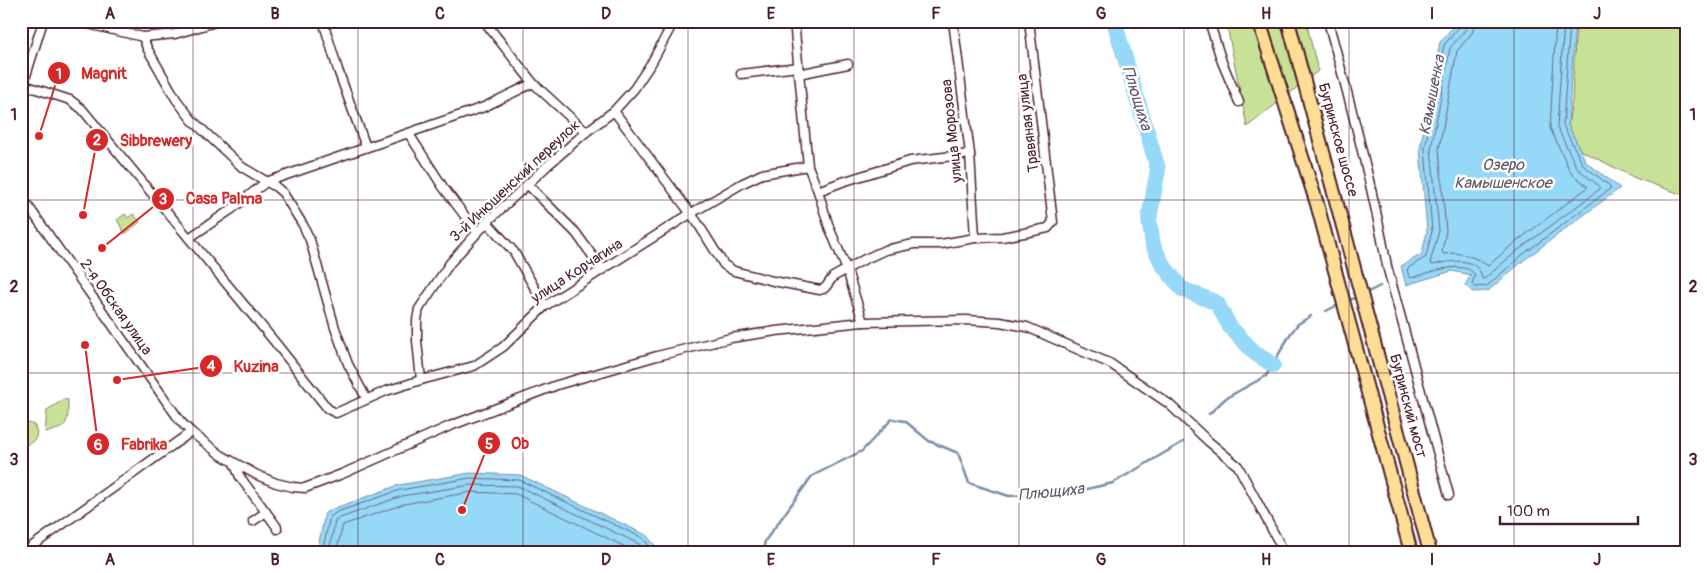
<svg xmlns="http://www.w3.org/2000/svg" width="1707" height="573" font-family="Pangolin,sans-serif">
	<rect width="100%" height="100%" fill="#fff"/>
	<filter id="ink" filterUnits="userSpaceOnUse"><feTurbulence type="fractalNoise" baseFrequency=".02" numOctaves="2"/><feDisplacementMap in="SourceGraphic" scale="10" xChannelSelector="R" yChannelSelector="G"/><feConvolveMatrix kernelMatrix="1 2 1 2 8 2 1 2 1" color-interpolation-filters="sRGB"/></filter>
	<g filter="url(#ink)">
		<g fill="#c7e197" stroke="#888061">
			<path d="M1226 21H1306L1318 71 1247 127Z"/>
			<path d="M1576 21H1686V196L1635 178 1580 150 1568 125 1572 100Z"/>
			<path d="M125 214 128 218 133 214 140 222 125 234 117 220Z"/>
			<path d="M65 399 68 400C68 421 70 429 45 432L47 410Z"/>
			<path d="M23 423H28L34 425C41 437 33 444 21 446V425Z"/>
		</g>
		<g fill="#96d8f8" stroke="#788ea6">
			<path d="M1458 21H1575L1568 125 1586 162 1620 188 1524 260 1488 291 1473 292 1465 285 1471 275 1452 271 1406 285 1401 266 1422 254 1427 231 1420 149 1440 42Z"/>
			<path d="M470 473 520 475 646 535 661 552H317L325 513 335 508 399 485Z"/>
		</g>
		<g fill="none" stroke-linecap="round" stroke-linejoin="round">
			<g stroke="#68697d" stroke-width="1">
				<path d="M1462 21 1460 26 1444 45 1425 148 1432 231 1426 257 1408 268 1407 270 1409 276 1411 278C1427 274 1464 258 1475 275L1472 284 1475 287 1487 286 1521 256 1610 189V186L1583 165 1563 125 1570 21"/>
				<path d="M1468 21 1466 29 1450 48 1431 149 1439 231 1430 263 1433 265C1448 261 1478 255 1482 278L1484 279 1517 251 1600 189 1599 186 1577 168 1557 127 1564 21"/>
				<path d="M1476 21 1472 33 1457 51 1439 149 1446 231 1442 252 1444 254C1460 251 1476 257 1488 266L1512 245 1587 188V186L1571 173 1550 128 1556 21"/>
				<path d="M322 552 330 517 337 512 400 490 470 478 519 480 643 538 654 552"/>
				<path d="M329 552 335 521 340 518 402 496 471 485 518 486 639 544 646 552"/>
				<path d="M336 552 343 525 404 504 471 492 516 494 636 552"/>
			</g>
			<g stroke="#788ea6" stroke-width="2.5">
				<path d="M1366 293 1380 286"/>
				<path d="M1348 301 1358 296"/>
				<path d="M1326 311 1340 304"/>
				<path d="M1209 414 1226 398 1266 376 1291 333 1298 324 1311 316"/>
				<path d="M763 552 765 541 812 476 862 451 892 419 905 421 929 441 958 453 969 483 1009 496 1065 494 1113 483 1183 442"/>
			</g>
			<path stroke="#96d8f8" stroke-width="16" d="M1114 21 1158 169 1149 219 1153 245 1163 265 1182 289 1217 303 1230 327 1255 353 1273 365"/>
			<g stroke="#4a1f2b" stroke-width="11">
				<g id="minor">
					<path d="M43 21 24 82 27 86 70 100 82 109 274 341 328 409 336 413 386 391 421 380 474 366 503 347 545 306 690 214 743 183 762 174 808 166"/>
					<path d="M75 21 143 37 175 34 219 21"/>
					<path d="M323 21 338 70 366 147"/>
					<path d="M794 21 808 166 818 191 829 227 847 270 863 322"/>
					<path d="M953 21 970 154 975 238"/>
					<path d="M1209 21 1222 62 1239 102"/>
					<path d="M1328 21C1350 102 1372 184 1387 266L1449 495"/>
					<path d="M143 37 147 48 176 99 192 120 242 167 276 187 283 193 303 225 310 240 335 328 348 364 366 398"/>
					<path d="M741 74 798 67"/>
					<path d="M798 74 848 64"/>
					<path d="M533 83 586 132"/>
					<path d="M614 111 697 222 724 265 734 271 773 281 820 290 825 288 833 277 863 260 885 250 914 244H941L975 238 1002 237 1024 233 1048 228 1053 222 1029 21"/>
					<path d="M409 134 443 187 477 232"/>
					<path d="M528 185 576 233 602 269"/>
					<path d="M818 191 842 182 910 161 970 154"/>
					<path d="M21 196 181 422 191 432 221 455 257 475 276 483 293 487 305 488 342 474 450 426 557 385 657 356 731 338 776 331 863 322 966 320 1000 322 1027 327 1111 364 1169 404 1208 441 1238 466 1284 552"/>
					<path d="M487 222 514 252 545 306"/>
					<path d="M189 238 232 209 266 182 484 107 533 83 484 21"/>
					<path d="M421 380 417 341V320L419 309 450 263 487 222 548 165 586 132 614 111 634 89 652 62 674 21"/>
					<path d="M234 463 240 477 277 527V529"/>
					<path d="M253 521 266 512"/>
					<path d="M24 552 191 432"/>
				</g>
			</g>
			<g stroke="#4a1f2b" stroke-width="16">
				<g id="primary">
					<path d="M1259 21 1317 204 1411 552"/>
					<path d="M1288 21 1430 552"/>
				</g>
			</g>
			<use href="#minor" stroke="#fff" stroke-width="8"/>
			<use href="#primary" stroke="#fedd96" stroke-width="12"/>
		</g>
	</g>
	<path fill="none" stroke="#4a1f2b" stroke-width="1" stroke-opacity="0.55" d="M193 21V552M358 21V552M523 21V552M688 21V552M854 21V552M1019 21V552M1184 21V552M1349 21V552M1514 21V552M21 200H1686M21 373H1686"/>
	<g text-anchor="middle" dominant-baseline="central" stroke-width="5" stroke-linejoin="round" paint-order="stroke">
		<g font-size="15" fill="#4a1f2b" stroke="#fff">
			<text transform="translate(1028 123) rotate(-97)">Травяная улица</text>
			<text transform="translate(952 131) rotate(-96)">улица Морозова</text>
			<text transform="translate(1338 140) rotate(75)">Бугринское шоссе</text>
			<text transform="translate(515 181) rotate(-43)">3-й Инюшенский переулок</text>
			<text transform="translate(577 271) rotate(-33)">улица Корчагина</text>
			<text transform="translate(116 307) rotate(55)">2-я Обская улица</text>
			<text transform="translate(1408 406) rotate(75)">Бугринский мост</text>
		</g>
		<g font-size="16" font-style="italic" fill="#615668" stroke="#fff">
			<text transform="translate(1432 95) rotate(-79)">Камышенка</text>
			<text transform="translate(1137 98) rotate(73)">Плющиха</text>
			<text x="1503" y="165">Озеро<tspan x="1503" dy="18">Камышенское</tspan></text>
			<text transform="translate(1051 492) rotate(-6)">Плющиха</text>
		</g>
	</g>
	<path fill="none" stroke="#d62828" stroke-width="2" d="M39 136L59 73M83 215L97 140M102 248L163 199M117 380L211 366M462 510L489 443M85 345L98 444"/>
	<g fill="#d62828" stroke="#fff" stroke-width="2">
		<circle cx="39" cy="136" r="5"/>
		<circle cx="83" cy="215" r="5"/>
		<circle cx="102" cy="248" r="5"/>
		<circle cx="117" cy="380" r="5"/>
		<circle cx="462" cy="510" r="5"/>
		<circle cx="85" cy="345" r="5"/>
		<circle cx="59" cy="73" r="12"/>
		<circle cx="97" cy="140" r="12"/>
		<circle cx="163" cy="199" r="12"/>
		<circle cx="211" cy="366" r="12"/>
		<circle cx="489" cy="443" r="12"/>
		<circle cx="98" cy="444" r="12"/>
	</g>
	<g font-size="15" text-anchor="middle" font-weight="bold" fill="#fff">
		<text x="59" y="79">1</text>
		<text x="97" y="145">2</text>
		<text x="163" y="204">3</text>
		<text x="211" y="371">4</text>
		<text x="489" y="449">5</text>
		<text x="98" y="450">6</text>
	</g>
	<g font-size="16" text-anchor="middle" font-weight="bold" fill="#d62828" stroke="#fff" stroke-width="5" stroke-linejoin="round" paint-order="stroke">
		<text x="104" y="79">Magnit</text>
		<text x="156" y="146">Sibbrewery</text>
		<text x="224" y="204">Casa Palma</text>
		<text x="256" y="372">Kuzina</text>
		<text x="520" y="449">Ob</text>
		<text x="144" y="450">Fabrika</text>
	</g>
	<rect width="1707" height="573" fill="none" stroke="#fff" stroke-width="55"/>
	<path d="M1500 516v8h138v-8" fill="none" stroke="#4a1f2b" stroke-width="2.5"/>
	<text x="1507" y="516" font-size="15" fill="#4a1f2b" stroke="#ffffff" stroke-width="4" paint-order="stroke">100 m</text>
	<rect x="28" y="28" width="1652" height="518" fill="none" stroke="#4a1f2b" stroke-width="2"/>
	<g font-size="16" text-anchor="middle" font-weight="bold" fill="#4a1f2b">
		<text x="110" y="19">A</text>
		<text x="275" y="19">B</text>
		<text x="440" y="19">C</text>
		<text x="606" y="19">D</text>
		<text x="771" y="19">E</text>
		<text x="936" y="19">F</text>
		<text x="1101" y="19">G</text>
		<text x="1266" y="19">H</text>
		<text x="1432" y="19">I</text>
		<text x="1597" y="19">J</text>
		<text x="14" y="120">1</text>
		<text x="1693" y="120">1</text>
		<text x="14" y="292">2</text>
		<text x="1693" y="292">2</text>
		<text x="14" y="465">3</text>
		<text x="1693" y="465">3</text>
		<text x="110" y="565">A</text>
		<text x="275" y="565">B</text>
		<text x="440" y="565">C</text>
		<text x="606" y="565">D</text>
		<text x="771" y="565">E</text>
		<text x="936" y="565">F</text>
		<text x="1101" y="565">G</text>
		<text x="1266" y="565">H</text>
		<text x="1432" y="565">I</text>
		<text x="1597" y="565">J</text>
	</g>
</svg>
